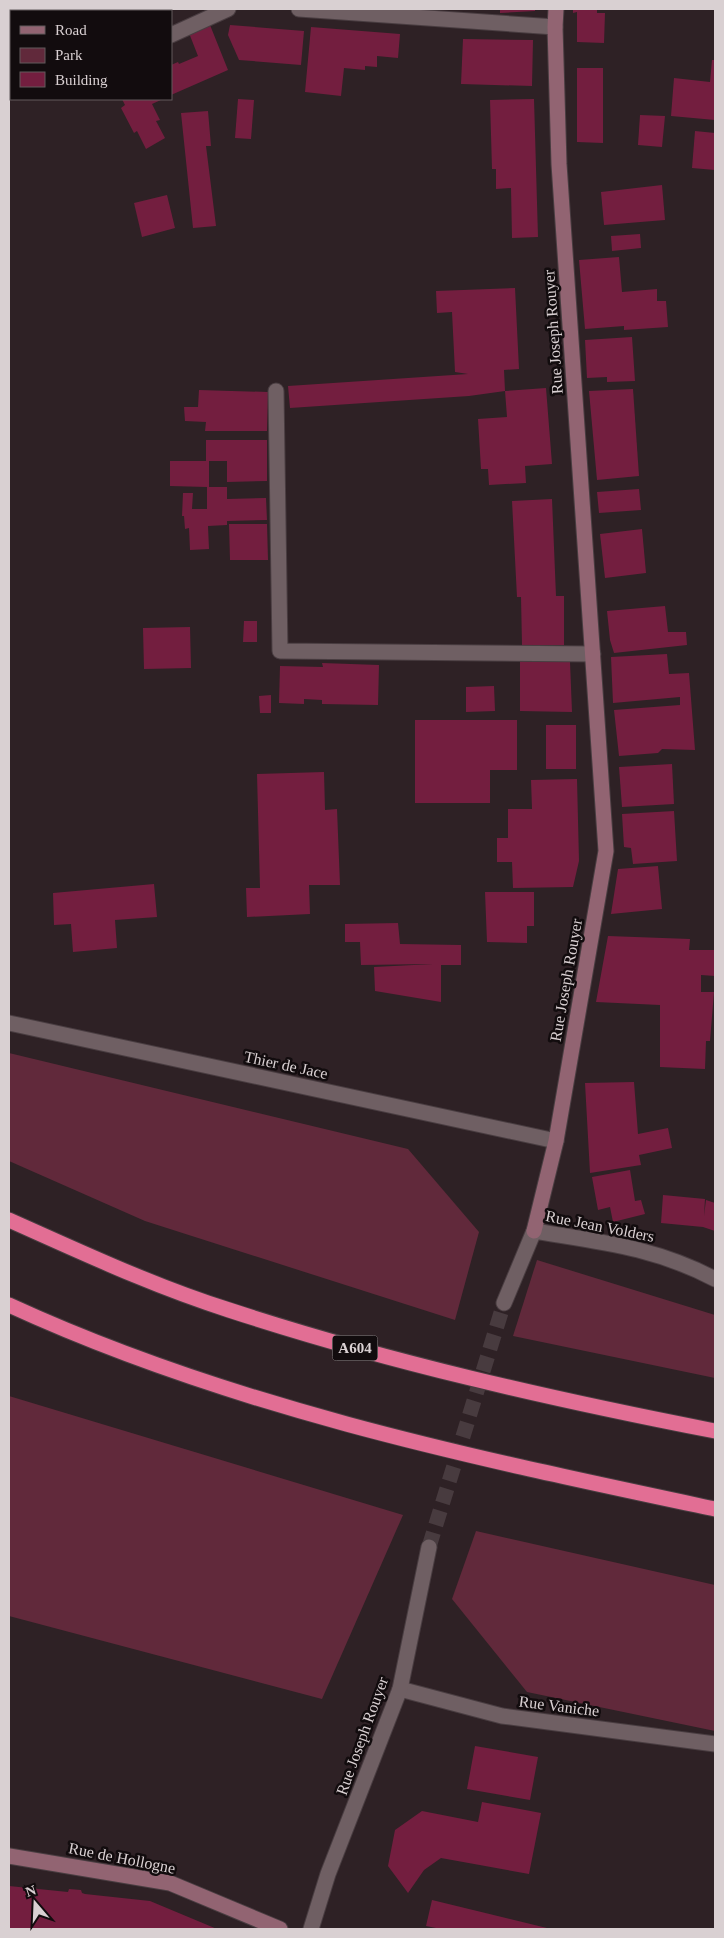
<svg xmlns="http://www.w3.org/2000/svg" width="724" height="1938" font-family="'Times New Roman',serif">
	<rect width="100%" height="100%" fill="#2e2125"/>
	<g fill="#61293b">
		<path d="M9 1053 408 1149 479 1232 455 1320 145 1221 9 1161Z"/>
		<path d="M537 1260 715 1315V1378L513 1336Z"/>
		<path d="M9 1396 403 1515 322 1699 9 1616Z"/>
		<path d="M476 1531 715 1585V1731L527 1692 452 1599Z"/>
	</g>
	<g fill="#731e3f">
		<path d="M73 9H123L124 11H74Z"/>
		<path d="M500 9H535V11L500 13Z"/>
		<path d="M573 9H597V13H605L604 43 577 42V12L573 13Z"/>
		<path d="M210 25 228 70 171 95V65L178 62 179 64 198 56 189 33Z"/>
		<path d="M230 25 304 31 301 65 239 60 228 35Z"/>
		<path d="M311 27 400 34 398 58 377 56V67L365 66V70L344 68 341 96 305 92Z"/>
		<path d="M463 39 533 40 532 86 461 84Z"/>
		<path d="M712 60H715V120L671 116 674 78 710 82Z"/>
		<path d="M577 68H603V143L577 142Z"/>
		<path d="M122 99H163L152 104 160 120 156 121 165 138 146 149 137 131 134 133 121 108 125 105Z"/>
		<path d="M238 99 254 100 251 139 235 138Z"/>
		<path d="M534 99 538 237 512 238 511 188 496 189V169H492L490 100Z"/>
		<path d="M208 111 211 146H206L216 226 193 228 181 113Z"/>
		<path d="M640 115 665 116 662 147 638 145Z"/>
		<path d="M695 131 715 133V170L692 168Z"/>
		<path d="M662 185 665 220 604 225 601 192Z"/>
		<path d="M167 195 175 228 142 237 134 203Z"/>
		<path d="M640 234 641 248 612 251 611 236Z"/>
		<path d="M619 257 622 292 657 289V301H666L668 327 624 330V326L585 329 579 260Z"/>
		<path d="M515 288 519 369 504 370 505 391 546 388 552 464 525 466 526 483 489 485 488 469H481L478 419 507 417 505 391 469 396 290 408 288 386 468 374 455 372 452 312 437 313 436 291Z"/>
		<path d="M632 337 635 381 607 382V377L587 378 585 340Z"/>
		<path d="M633 389 639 476 597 480 589 391Z"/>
		<path d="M199 390 268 392 267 431H205L206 422 185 421 184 407H198Z"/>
		<path d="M206 440H267V481L227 482V461H209V487H227V499L266 498 267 520 227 521V525L208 526 209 549 190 550 189 528 185 529 184 516H182L183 493H193L192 509H207V487L170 486V461H206Z"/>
		<path d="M639 489 641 510 599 513 597 492Z"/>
		<path d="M552 499 556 596H549H564V645H522L521 597H517L512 501Z"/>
		<path d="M229 524H267L268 560H230Z"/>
		<path d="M642 529 646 573 605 578 600 534Z"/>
		<path d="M665 606 668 632H686L687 645 614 653 610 640 607 611Z"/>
		<path d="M244 621H257V642H243Z"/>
		<path d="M190 627 191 668 144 669 143 628Z"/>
		<path d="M667 654 669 674 689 673 695 750 662 749 658 753 619 756 614 710 680 705V697L613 703 611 657Z"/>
		<path d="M520 661 570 662 572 712 520 711Z"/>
		<path d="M322 663 379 665 378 705 322 704V700L304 699V704L279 703 280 666 323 667Z"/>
		<path d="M494 686 495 711 466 712V687Z"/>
		<path d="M271 695V713H260L259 696Z"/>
		<path d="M415 720H517V770H490V803H415Z"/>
		<rect x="546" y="725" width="30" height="44"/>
		<path d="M672 764 674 804 622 807 619 767Z"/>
		<path d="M324 772 325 810 337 809 340 885H309L310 914 247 917 246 888H260L257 774Z"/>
		<path d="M577 779 579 861 573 887 513 888 512 862H497V838H508V809H532L531 780Z"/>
		<path d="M674 811 677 861 633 864 631 848 624 847 622 814Z"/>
		<path d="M658 866 662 909 611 914 618 869Z"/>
		<path d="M154 884 157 917 115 920 117 948 73 952 71 924 54 925 53 893Z"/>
		<path d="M485 892H534V926H527V943L487 942Z"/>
		<path d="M398 923 400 944 461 945V965H441V1002L375 991 374 967 433 964 361 965 360 942H345V924Z"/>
		<path d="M608 936 690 939 689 950H715V976L701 975V992H714L710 1041H706L705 1069 660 1067V1005L596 1002Z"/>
		<path d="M634 1082 638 1134 668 1128 672 1148 639 1155 641 1165 590 1173 585 1083Z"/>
		<path d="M630 1170 635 1201 641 1200 645 1214 613 1222 610 1207 598 1210 592 1177Z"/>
		<path d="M663 1195 705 1199 704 1216 706 1200 715 1203V1231L703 1227 661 1223Z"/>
		<path d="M475 1746 538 1757 530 1800 467 1789Z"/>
		<path d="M482 1802 541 1813 529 1874 441 1858 424 1870 408 1893 388 1866 395 1830 422 1811 478 1822Z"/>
		<path d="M9 1886 68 1892 69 1889 81 1890 82 1893 85 1894 150 1901 217 1929H9Z"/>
		<path d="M432 1900 551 1929H441L426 1926Z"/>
	</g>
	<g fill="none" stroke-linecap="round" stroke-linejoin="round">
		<path stroke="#483b3f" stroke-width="15" stroke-dasharray="15 8" stroke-linecap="butt" d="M429 1547 504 1303"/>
		<g stroke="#493d41" stroke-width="17">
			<g id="lane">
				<path d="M149 9 150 11"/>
				<path d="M276 391 280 651 593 654"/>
			</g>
		</g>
		<g stroke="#493d41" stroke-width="17">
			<g id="street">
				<path d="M299 9 555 27"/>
				<path d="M171 35 228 9"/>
				<path d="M9 1023 556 1141"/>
				<path d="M504 1303 534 1231C600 1242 654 1247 715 1279"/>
				<path d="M400 1689 502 1716 715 1744"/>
				<path d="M311 1929 328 1874 400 1689 429 1547"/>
			</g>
		</g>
		<g stroke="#493d41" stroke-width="17">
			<g id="secondary">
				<path d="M534 1231 556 1141 606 851 559 164 555 27 556 9"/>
				<path d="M9 1856 170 1883 280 1929"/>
			</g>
		</g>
		<g stroke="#493d41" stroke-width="17">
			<g id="highway">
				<path d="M9 1220C81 1252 153 1286 229 1310 388 1362 551 1399 715 1431"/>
				<path d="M9 1305C233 1408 475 1458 715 1509"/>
			</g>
		</g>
		<use href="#lane" stroke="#6f5f63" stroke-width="15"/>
		<use href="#street" stroke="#6f5f63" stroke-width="15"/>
		<use href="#secondary" stroke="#926472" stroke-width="15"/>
		<use href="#highway" stroke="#e26e94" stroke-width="15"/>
	</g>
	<g text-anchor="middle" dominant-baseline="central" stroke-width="5" stroke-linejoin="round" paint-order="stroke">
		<rect fill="#120c0e" stroke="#9d9597" stroke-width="1" x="332.5" y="1335.5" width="45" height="25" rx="4"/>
		<g font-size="15" font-weight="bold" fill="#d9d0d2">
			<text x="355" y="1348">A604</text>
		</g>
		<g font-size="16" fill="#d9d0d2" stroke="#120c0e">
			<text transform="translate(553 332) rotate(-94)">Rue Joseph Rouyer</text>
			<text transform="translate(566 980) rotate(-80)">Rue Joseph Rouyer</text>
			<text transform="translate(286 1065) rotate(12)">Thier de Jace</text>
			<text transform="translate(600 1226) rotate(11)">Rue Jean Volders</text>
			<text transform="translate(559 1706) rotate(7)">Rue Vaniche</text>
			<text transform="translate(362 1736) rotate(-70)">Rue Joseph Rouyer</text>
			<text transform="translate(122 1858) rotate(11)">Rue de Hollogne</text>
		</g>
	</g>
	<rect width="724" height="1938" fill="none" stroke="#d9d0d2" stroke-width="20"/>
	<rect x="10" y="10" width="162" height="90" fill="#120c0e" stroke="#625a5c"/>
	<rect x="20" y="26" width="25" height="8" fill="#926472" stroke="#625a5c"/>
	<text x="55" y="35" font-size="15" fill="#d9d0d2">Road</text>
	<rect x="20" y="48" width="25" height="15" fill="#61293b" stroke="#625a5c"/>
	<text x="55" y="60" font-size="15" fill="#d9d0d2">Park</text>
	<rect x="20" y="72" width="25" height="15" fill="#731e3f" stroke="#625a5c"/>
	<text x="55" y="85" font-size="15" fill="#d9d0d2">Building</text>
	<g transform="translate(35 1903) rotate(341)" stroke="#120c0e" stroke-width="4" paint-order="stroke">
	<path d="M0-4L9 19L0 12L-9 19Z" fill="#d9d0d2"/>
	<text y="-8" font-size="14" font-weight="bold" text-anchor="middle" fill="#d9d0d2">N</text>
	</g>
</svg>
